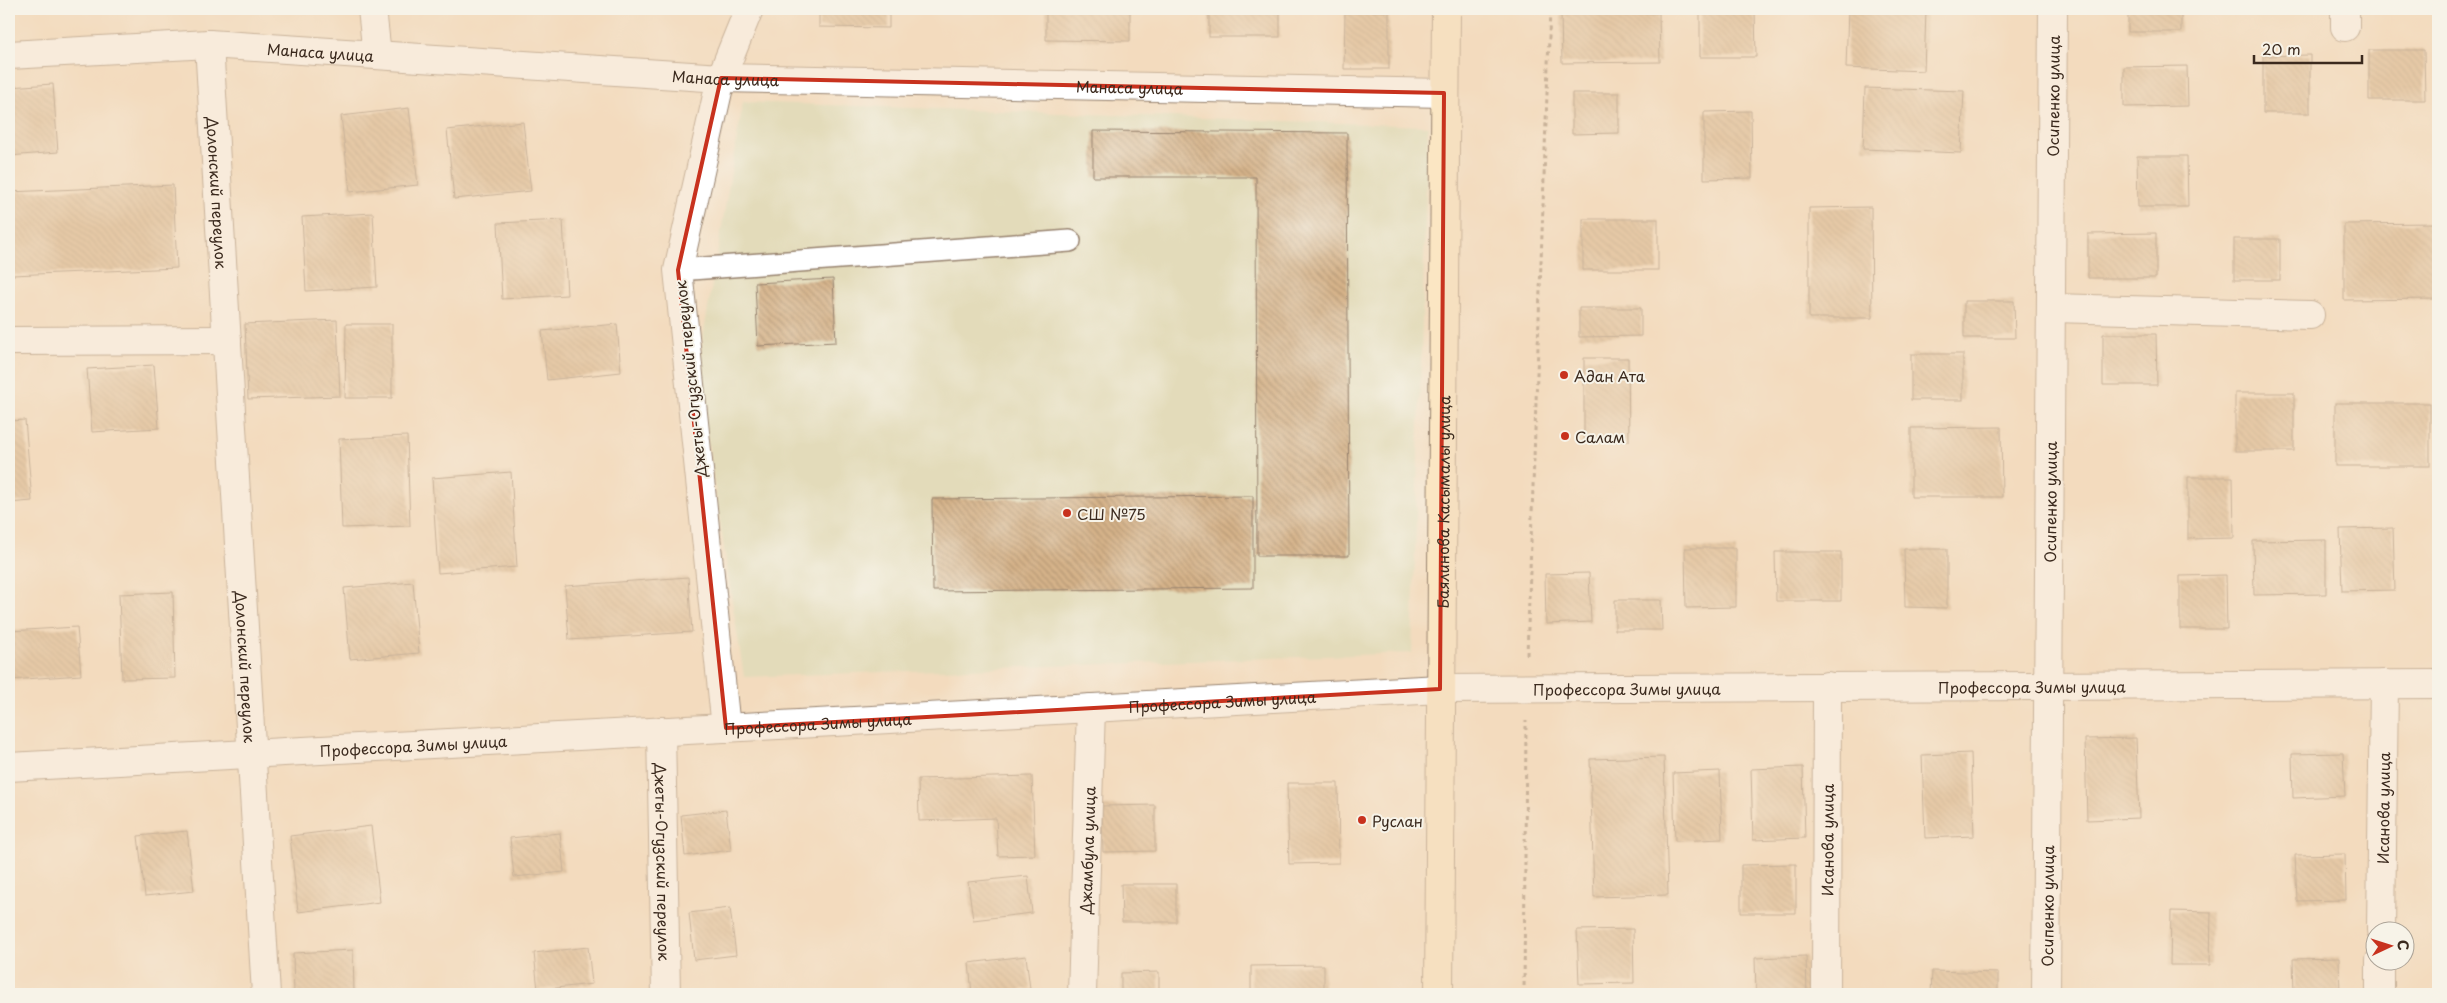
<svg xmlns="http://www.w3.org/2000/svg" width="2447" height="1003" font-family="'Playpen Sans',sans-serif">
	<defs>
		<pattern id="building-back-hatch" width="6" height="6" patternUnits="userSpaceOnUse" patternTransform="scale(1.25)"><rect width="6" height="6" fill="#d6b38a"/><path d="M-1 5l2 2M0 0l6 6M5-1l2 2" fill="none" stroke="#af9270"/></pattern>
	</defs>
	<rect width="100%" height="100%" fill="#f7f3e8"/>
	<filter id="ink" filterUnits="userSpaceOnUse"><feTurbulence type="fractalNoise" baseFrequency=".02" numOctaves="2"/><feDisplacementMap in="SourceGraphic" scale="10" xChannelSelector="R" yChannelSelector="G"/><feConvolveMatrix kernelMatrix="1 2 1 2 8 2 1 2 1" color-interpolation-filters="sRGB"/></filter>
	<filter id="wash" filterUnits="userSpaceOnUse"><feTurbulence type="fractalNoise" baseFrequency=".0096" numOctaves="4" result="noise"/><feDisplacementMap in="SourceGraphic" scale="20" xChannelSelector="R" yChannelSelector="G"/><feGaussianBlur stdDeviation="1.12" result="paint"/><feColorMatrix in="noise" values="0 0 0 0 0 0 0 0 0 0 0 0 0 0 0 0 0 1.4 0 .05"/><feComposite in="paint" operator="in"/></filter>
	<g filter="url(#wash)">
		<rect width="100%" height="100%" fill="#f3dbbe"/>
		<path fill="#e3dbba" d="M743 102 1428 126 1412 653 744 677 697 373Z"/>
		<g id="blocks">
			<g fill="url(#building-back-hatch)">
				<path d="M819 9H889V28L819 27Z"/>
				<path d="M1046 9H1130V41L1046 40Z"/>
				<rect x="1209" y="9" width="71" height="28"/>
				<path d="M1700 9H1755L1756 57H1700Z"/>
				<path d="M1848 9 1926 10 1924 71 1846 68Z"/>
				<rect x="2128" y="9" width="53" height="23"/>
				<path d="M1345 11H1389V69H1344Z"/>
				<path d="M1561 13H1659L1660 62 1562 63Z"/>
				<path d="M2369 50H2424L2425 100H2369Z"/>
				<path d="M2310 55V113H2263V56Z"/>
				<path d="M2187 66 2188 106 2124 107V67Z"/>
				<path d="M53 84 58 152 9 156V87Z"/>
				<path d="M1865 88 1964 91 1961 153 1863 149Z"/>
				<path d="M1572 93H1619V133L1572 134Z"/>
				<path d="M409 108 418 185 350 192 341 116Z"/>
				<path d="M1751 111 1752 178 1704 179V112Z"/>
				<path d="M523 122 531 191 454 199 447 130Z"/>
				<path d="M1093 131 1347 133 1349 556H1257L1256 177H1093Z"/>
				<path d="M2137 156H2187L2188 207H2138Z"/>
				<path d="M173 185 177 268 12 275 9 192Z"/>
				<path d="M1871 207 1872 318H1809V208Z"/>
				<path d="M373 213 377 287 306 291 302 217Z"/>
				<rect x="1583" y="219" width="75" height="51"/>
				<path d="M563 220 567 295 502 299 498 223Z"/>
				<path d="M2438 223V299L2344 300V224Z"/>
				<path d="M2156 233V278H2088V234Z"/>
				<rect x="2234" y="239" width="46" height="41"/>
				<path d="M833 279 836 342 758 346 755 283Z"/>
				<path d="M1964 301H2014L2015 338H1964Z"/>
				<path d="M1579 308H1641V336L1579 337Z"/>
				<path d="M337 320 340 396 248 399 245 324Z"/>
				<path d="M346 324H392V398H345Z"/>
				<path d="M617 324 621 372 547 380 542 331Z"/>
				<path d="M2103 334H2156L2157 385H2103Z"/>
				<rect x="1911" y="354" width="52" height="46"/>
				<path d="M1584 358H1628L1629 441H1584Z"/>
				<path d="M154 365 159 428 92 432 87 369Z"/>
				<rect x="2235" y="393" width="59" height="58"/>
				<rect x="2335" y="403" width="95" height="63"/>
				<path d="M25 420 32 501 9 503V421Z"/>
				<path d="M2001 427 2002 497H1911V428Z"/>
				<path d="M407 436 410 526 342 528 339 439Z"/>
				<path d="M511 472 517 567 438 573 432 478Z"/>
				<path d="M2188 477H2233L2234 538 2188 539Z"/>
				<path d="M1253 496V588L933 591 932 499Z"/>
				<path d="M2393 528 2395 590 2342 591 2340 529Z"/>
				<path d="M2326 540V594L2254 595 2253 541Z"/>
				<path d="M1685 548H1736V607L1686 608Z"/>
				<path d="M1904 549H1947V608L1905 607Z"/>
				<path d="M1775 552H1841V601H1776Z"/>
				<path d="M1589 573 1591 622 1546 624 1545 574Z"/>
				<path d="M2226 575 2227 629H2180V576Z"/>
				<path d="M688 577 692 632 569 640 565 586Z"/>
				<path d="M413 582 419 653 350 659 344 588Z"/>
				<path d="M173 592 175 678 122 679 119 594Z"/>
				<path d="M1615 600H1661L1662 630H1615Z"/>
				<path d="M77 627 81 675 10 680 9 631Z"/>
				<path d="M2136 738 2139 818 2087 820 2085 739Z"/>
				<path d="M1971 753 1974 836 1925 838 1922 755Z"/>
				<path d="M2343 753 2345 796 2293 798 2292 754Z"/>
				<path d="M1664 757 1668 895 1594 897 1590 759Z"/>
				<path d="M1803 767 1805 838 1753 840 1751 769Z"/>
				<path d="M1720 771 1722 839 1675 841 1673 773Z"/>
				<path d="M1032 776 1035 855 998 856 996 818 919 821 918 779Z"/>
				<path d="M1287 783H1338L1339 863 1289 864Z"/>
				<path d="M1155 805V851L1103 852 1102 806Z"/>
				<path d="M726 810 731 850 685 856 681 815Z"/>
				<path d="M371 826 380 902 298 912 290 836Z"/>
				<path d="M187 831 194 891 145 896 138 836Z"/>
				<path d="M560 833 564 872 514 877 510 838Z"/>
				<path d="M2345 854 2346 900 2297 901 2295 855Z"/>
				<path d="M1796 864V913H1741V865Z"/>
				<path d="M1028 876 1032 913 973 920 968 882Z"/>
				<path d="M1121 884H1176V922H1122Z"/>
				<path d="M730 908 736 955 694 960 689 913Z"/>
				<path d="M2171 911 2211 912 2210 965H2170Z"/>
				<path d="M1633 929 1634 983 1579 984 1577 930Z"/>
				<path d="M588 947 592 984 538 990 534 953Z"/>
				<path d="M353 950 354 994H294L293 953Z"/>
				<path d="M1026 956 1030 989 972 994 969 963Z"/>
				<path d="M1806 956 1807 994H1756L1755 958Z"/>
				<path d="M2339 958 2340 994H2294L2293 959Z"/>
				<path d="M1324 965V994H1251V966Z"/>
				<path d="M1932 971 1998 973V994H1931Z"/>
				<path d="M1159 972V994H1121V973Z"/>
			</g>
		</g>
	</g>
	<g filter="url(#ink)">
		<use href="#blocks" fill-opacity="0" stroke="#97826e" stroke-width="1"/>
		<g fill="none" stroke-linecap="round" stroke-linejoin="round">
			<g stroke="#97826e" stroke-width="24">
				<path id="service" d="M678 270 1070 241"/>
			</g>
			<g stroke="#97826e" stroke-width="30">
				<g id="minor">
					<path d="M372 9 377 55"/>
					<path d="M2345 9V27"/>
					<path id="s1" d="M209 44 266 994"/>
					<path d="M2052 308 2310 315"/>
					<path d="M9 341 227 340"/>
					<path d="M726 728 678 270 721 78 749 9"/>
					<path id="s2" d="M661 731 666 994"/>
					<path id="s3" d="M9 767 1440 689 2438 684"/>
					<path id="s4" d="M2381 930 2384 684"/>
					<path id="s5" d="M1082 994 1091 708"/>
					<path id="s6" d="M1826 994 1827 686"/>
					<path id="s7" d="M2046 994 2053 9"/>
					<path d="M2380 994V960"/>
				</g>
			</g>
			<g stroke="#97826e" stroke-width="30">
				<g id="tertiary">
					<path id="s8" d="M9 55 209 44 721 78 1444 93"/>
				</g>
			</g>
			<g stroke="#97826e" stroke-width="30">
				<g id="secondary">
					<path id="s9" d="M1439 994 1446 9"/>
				</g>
			</g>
			<g stroke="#97826e" stroke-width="3" stroke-dasharray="4 4" stroke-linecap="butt">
				<path d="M1527 655 1550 9"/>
				<path d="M1524 994 1526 721"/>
			</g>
			<use href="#service" stroke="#fff" stroke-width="21"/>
			<use href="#minor" stroke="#fff" stroke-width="28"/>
			<use href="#tertiary" stroke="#fff" stroke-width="28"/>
			<use href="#secondary" stroke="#fbe6c3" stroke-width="28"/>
		</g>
	</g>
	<path d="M0 0H2447V1003H0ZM721 78 1444 93 1440 689 726 728 678 270Z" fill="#f3dbbe" fill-opacity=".55" fill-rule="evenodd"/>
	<path fill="none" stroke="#c8321e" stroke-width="4" stroke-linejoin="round" d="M721 78 1444 93 1440 689 726 728 678 270Z"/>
	<g fill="#c8321e" stroke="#f7f3e8" stroke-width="2">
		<circle cx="1564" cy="375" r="5"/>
		<circle cx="1565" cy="436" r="5"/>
		<circle cx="1067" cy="513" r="5"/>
		<circle cx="1362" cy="820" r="5"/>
	</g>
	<g text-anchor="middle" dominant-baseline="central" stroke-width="4" stroke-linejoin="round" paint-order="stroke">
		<g font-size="15" fill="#3b2a1e" stroke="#f7f3e8">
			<text stroke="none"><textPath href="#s8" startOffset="312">Манаса улица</textPath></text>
			<text stroke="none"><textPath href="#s8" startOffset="718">Манаса улица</textPath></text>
			<text stroke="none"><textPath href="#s8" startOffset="1122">Манаса улица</textPath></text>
			<text stroke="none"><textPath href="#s7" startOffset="898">Осипенко улица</textPath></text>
			<text stroke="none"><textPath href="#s1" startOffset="149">Долонский переулок</textPath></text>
			<text transform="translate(690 379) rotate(-96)">Джеты-Огузский переулок</text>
			<text stroke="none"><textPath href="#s9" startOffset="492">Баялинова Касымалы улица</textPath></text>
			<text stroke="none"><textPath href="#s7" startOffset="492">Осипенко улица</textPath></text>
			<text stroke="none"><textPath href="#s1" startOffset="624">Долонский переулок</textPath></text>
			<text stroke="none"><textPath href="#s3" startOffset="2025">Профессора Зимы улица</textPath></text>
			<text stroke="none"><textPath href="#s3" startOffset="1620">Профессора Зимы улица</textPath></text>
			<text stroke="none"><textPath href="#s3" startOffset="1215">Профессора Зимы улица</textPath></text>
			<text stroke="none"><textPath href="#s3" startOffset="810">Профессора Зимы улица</textPath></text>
			<text stroke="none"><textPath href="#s3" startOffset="405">Профессора Зимы улица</textPath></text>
			<text stroke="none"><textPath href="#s4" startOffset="122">Исанова улица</textPath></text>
			<text stroke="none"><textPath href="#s6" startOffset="154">Исанова улица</textPath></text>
			<text stroke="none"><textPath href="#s5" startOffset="144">Джамбула улица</textPath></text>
			<text stroke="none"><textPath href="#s2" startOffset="131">Джеты-Огузский переулок</textPath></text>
			<text stroke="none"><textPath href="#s7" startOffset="88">Осипенко улица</textPath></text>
		</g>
		<g font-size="15" fill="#3b2a1e" stroke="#f7f3e8" text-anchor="start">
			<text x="1574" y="375">Адан Ата</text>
			<text x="1575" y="436">Салам</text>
			<text x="1077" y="513">СШ №75</text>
			<text x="1372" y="820">Руслан</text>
		</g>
	</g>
	<rect width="2447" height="1003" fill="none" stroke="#f7f3e8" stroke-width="30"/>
	<g transform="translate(2390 946) rotate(86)"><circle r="24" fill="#f7f3e8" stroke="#aca397"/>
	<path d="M0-4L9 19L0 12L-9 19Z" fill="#c8321e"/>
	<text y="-8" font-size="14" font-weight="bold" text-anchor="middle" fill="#3b2a1e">С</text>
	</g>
	<path d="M2254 55v8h108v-8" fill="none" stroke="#3b2a1e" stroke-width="2.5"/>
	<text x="2262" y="55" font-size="15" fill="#3b2a1e" stroke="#f7f3e8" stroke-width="4" paint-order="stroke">20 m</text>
</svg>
